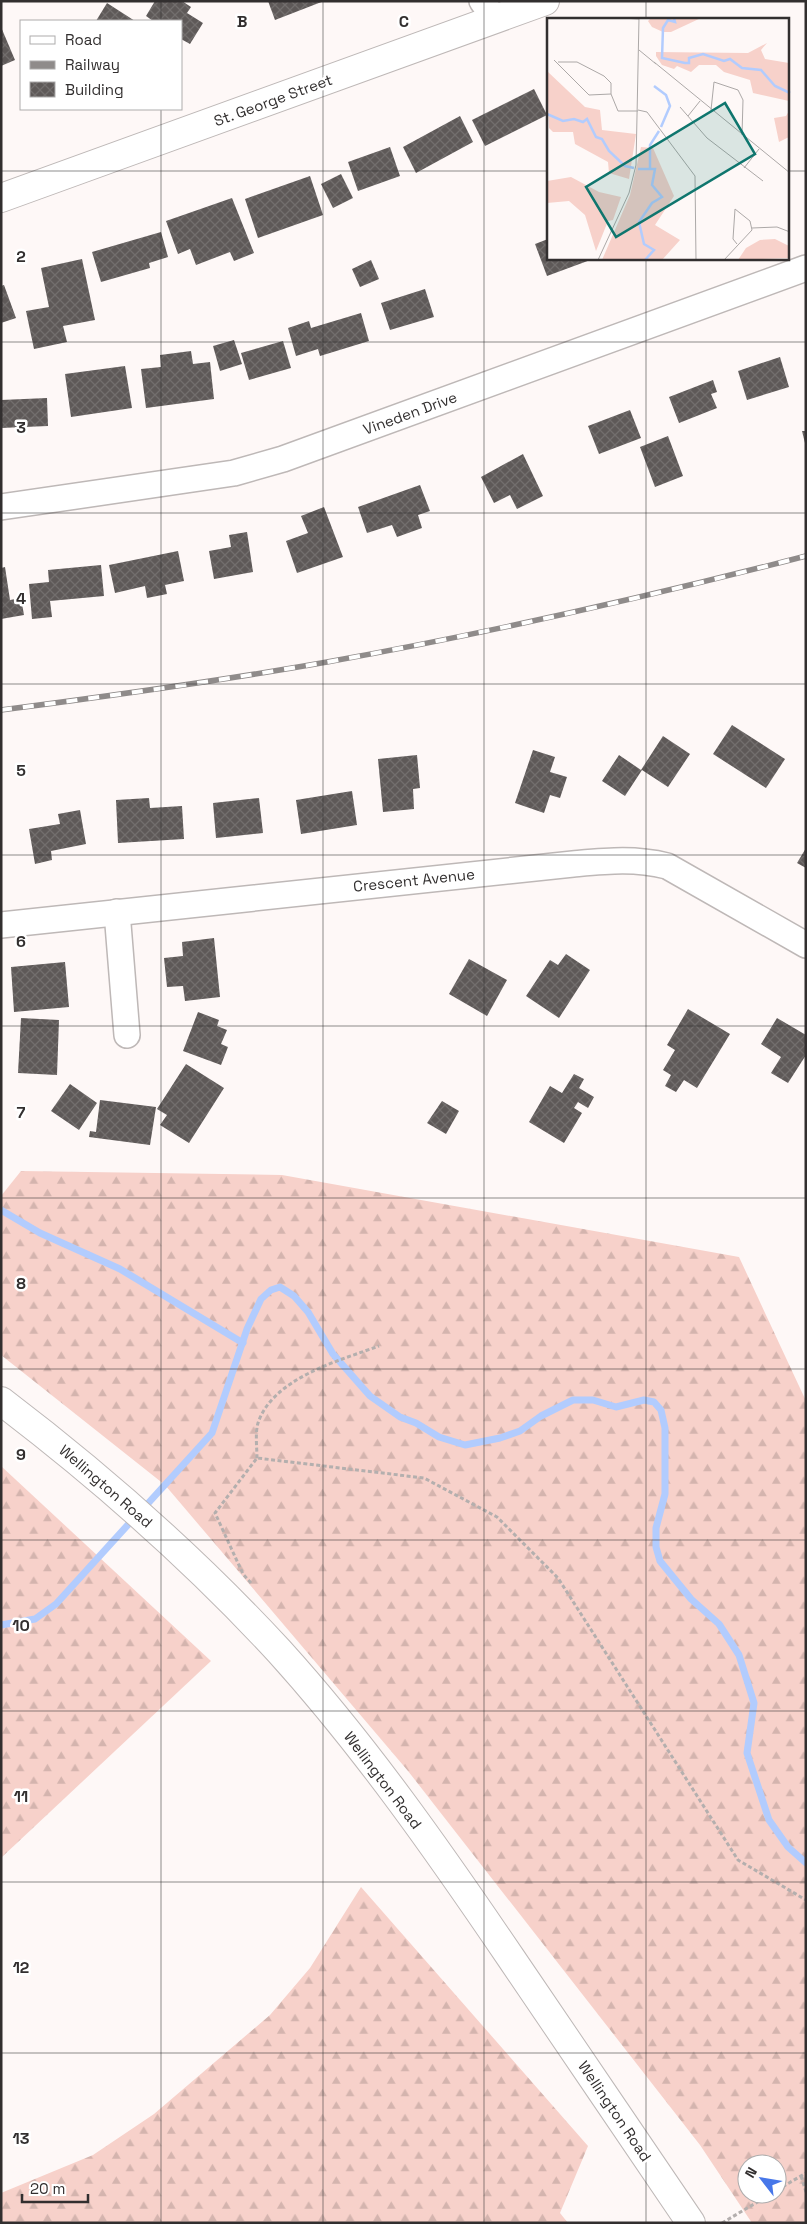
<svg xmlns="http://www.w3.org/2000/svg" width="807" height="2224" font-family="'Space Grotesk',sans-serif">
	<defs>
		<pattern id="forest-firs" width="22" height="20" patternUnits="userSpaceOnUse" patternTransform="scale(1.25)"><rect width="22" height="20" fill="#f7d1ca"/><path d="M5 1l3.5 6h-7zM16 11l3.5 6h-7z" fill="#d4b4ae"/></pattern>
		<pattern id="building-cross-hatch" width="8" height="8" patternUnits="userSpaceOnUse" patternTransform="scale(1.25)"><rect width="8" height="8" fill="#5e5958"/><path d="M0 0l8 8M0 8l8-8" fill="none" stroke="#726e6d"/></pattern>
	</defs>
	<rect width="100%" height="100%" fill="#fef8f7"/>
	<g fill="url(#forest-firs)" fill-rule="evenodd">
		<path d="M21 1171 282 1175 739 1257 806 1401V2223H752L700 2145 408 1771 165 1485 1 1355V1196ZM747 2164H777V2194H747Z"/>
		<path d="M1 1466 211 1661 2 1857 1 1856Z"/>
		<path d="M361 1887 588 2146 560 2213 568 2223H1V2193L93 2155 154 2114 270 2015 310 1968Z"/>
	</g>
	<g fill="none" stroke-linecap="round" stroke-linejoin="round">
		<g stroke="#b2ccfe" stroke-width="7">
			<path d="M1 1210 40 1233 120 1269 243 1343"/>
			<path d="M142 1510 212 1433 247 1329 261 1299 271 1290 280 1287 294 1296 308 1312 333 1354 370 1396 400 1417 416 1423 439 1437 465 1445 500 1438 520 1431 541 1416 573 1400H593L616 1407 644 1400 654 1402 661 1410 665 1428V1494L656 1528V1547L660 1561 691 1599 719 1624 739 1655 754 1703 747 1753 769 1820 788 1847 806 1863"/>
			<path d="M1 1625 35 1619 56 1604 135 1517"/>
		</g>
	</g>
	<g fill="url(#building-cross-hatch)">
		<path d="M155 1H182L191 7 187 13 203 23 190 44 181 39V21H153L146 16Z"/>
		<path d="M268 1H324L275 20Z"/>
		<path d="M107 3 135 21H96Z"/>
		<path d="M1 27 15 60 1 66Z"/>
		<path d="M534 89 547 115 485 146 472 120Z"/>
		<path d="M460 116 473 142 416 173 403 147Z"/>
		<path d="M390 147 400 176 358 191 348 162Z"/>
		<path d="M341 174 353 198 333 208 321 184Z"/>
		<path d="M310 176 323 215 258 238 245 199Z"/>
		<path d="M232 198 254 253 234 261 230 252 196 265 190 249 178 254 166 221Z"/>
		<path d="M161 232 168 257 149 263 150 268 101 282 92 252Z"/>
		<path d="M548 239V259H593L547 276 535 244Z"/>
		<path d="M82 259 95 320 63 326 67 342 34 349 26 311 49 307 41 268Z"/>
		<path d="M371 260 379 279 360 287 352 269Z"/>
		<path d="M4 285 16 318 1 323V286Z"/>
		<path d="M425 289 434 317 390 330 381 303Z"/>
		<path d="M361 313 369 341 320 356 318 349 296 356 288 328 309 321 311 328Z"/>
		<path d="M234 340 242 364 220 371 213 346Z"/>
		<path d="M283 341 291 368 249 380 241 353Z"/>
		<path d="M191 351 193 364 210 362 214 399 146 408 141 369 161 367 160 355Z"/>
		<path d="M780 357 789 387 747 400 738 371Z"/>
		<path d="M125 366 132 408 71 417 65 374Z"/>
		<path d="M713 380 717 392 711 394 717 408 679 423 669 397Z"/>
		<path d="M47 398 48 426 1 428V400Z"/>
		<path d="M630 410 641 438 599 454 588 426Z"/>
		<path d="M802 431H806V443H805Z"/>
		<path d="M668 436 683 476 655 487 640 447Z"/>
		<path d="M523 454 543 496 517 509 510 495 494 503 481 477Z"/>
		<path d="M420 485 430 511 418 515 422 528 397 537 392 525 367 533 358 507Z"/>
		<path d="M324 507 343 557 297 573 286 541 308 533 301 516Z"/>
		<path d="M247 532 253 572 214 579 209 551 231 547 229 535Z"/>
		<path d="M178 551 184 581 165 585 167 594 147 598 145 586 115 593 109 565Z"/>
		<path d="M101 565 104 596 50 601 52 617 32 619 29 584 49 582 48 570Z"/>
		<path d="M5 567 10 600 21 598 24 615 1 619V568Z"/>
		<path d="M732 725 785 759 766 788 713 754Z"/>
		<path d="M663 736 690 754 668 787 642 770 625 796 602 781 619 755 641 770Z"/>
		<path d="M533 750 555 757 550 772 567 777 560 798 550 795 544 813 515 803Z"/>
		<path d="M417 755 420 788 413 789 414 809 383 812 378 759Z"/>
		<path d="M352 791 357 825 301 834 296 800Z"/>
		<path d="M149 798 150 808 182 806 184 839 118 843 116 800Z"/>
		<path d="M259 798 263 833 216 838 213 803Z"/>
		<path d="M80 810 86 844 51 851 52 860 35 864 29 829 60 824 58 814Z"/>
		<path d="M806 848V868L797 863Z"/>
		<path d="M214 938 220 997 185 1001 183 986 167 987 164 958 183 956 182 942Z"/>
		<path d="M566 954 590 970 559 1018 526 996 550 960 558 965Z"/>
		<path d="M469 959 507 980 487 1016 449 994Z"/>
		<path d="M65 962 69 1007 14 1012 11 967Z"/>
		<path d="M688 1009 730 1034 697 1088 684 1080 676 1092 665 1086 671 1075 663 1070 675 1050 667 1045Z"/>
		<path d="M198 1012 219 1020 217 1026 227 1030 221 1044 228 1047 221 1065 183 1051Z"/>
		<path d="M21 1018 59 1020 57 1075 18 1073Z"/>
		<path d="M777 1018 806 1035V1055L788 1083 771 1073 781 1057 761 1044Z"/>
		<path d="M186 1064 224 1088 189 1143 160 1125 167 1115 157 1109Z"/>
		<path d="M574 1074 584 1079 579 1088 594 1097 588 1108 578 1102 574 1108 582 1113 564 1143 529 1122 550 1086 562 1093Z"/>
		<path d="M70 1084 97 1103 79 1130 51 1111Z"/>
		<path d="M100 1100 156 1107 150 1145 89 1137 90 1131 96 1132Z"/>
		<path d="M442 1101 459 1111 446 1134 427 1123Z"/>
	</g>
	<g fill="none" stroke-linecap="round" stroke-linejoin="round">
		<g stroke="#beb8b7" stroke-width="28">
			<g id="minor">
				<path d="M482 1 495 19"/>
				<path d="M1 507 234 473 283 459 806 268"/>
				<path d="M117 912 127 1035"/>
				<path d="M1 925 573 864C607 861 634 858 667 866L806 945"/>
			</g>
		</g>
		<g stroke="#beb8b7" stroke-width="30">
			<path id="tertiary" d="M1 198 545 1"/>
		</g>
		<g stroke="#beb8b7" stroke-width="30">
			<path id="secondary" d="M1 1401C101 1477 194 1559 279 1651 365 1746 439 1852 511 1958 571 2046 631 2135 691 2223"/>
		</g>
		<g stroke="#b4afae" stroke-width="3" stroke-dasharray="4 2.5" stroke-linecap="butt">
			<path d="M257 1458C257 1448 255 1433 258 1423 273 1378 338 1361 379 1346"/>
			<path d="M251 1583 243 1574 215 1513 257 1458 424 1478 497 1517 558 1578 738 1860 806 1900"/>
			<path d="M801 2176 806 2192"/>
			<path d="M777 2190 806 2173"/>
			<path d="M722 2223 771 2194"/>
		</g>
		<use href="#minor" stroke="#fff" stroke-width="25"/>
		<use href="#tertiary" stroke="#fff" stroke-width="28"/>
		<use href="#secondary" stroke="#fff" stroke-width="28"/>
		<g stroke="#8f8b8a" stroke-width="5.5">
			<path id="rail" d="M1 710C110 696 219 681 327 662 488 633 647 597 806 556"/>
		</g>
		<use href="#rail" stroke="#fff" stroke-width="4" stroke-dasharray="11" stroke-linecap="butt"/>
	</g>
	<path fill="none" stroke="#322f2f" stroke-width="1" stroke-opacity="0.55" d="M161 1V21M323 1V2223M484 1V2223M646 1V19M161 109V2223M1 171H548M788 171H806M646 259V2223M1 342H806M1 513H806M1 684H806M1 855H806M1 1026H806M1 1198H806M1 1369H806M1 1540H806M1 1711H806M1 1882H806M1 2053H806"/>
	<g text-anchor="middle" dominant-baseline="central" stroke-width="5" stroke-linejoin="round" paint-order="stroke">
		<g font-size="15" fill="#322f2f" stroke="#fff">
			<text transform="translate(273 100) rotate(-20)">St. George Street</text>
			<text transform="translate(410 413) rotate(-20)">Vineden Drive</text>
			<text transform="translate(414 880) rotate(-6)">Crescent Avenue</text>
			<text transform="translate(106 1486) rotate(41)">Wellington Road</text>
			<text transform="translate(383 1780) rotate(53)">Wellington Road</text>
			<text transform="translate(615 2111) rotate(56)">Wellington Road</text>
		</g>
	</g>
	<g transform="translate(547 18)">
		<rect width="242" height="242" fill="#fef8f7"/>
		<path d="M104 0H154L124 14H116L105 9 101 3ZM220 25 214 32 218 41 242 45V83L206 75 203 62 177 54 169 47H152L144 54 130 48 127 51 115 47 109 38V34L201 35ZM0 53 38 89 53 92 55 112 89 116 82 161 62 155 61 144 28 126 26 114H6L2 110ZM242 93V119L232 124 227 100 239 98ZM94 129 106 130 127 178 108 207 133 222 115 242H55L83 177ZM24 159 52 174 74 179 66 202 61 203 49 233 38 197 22 183 0 185V163ZM228 221 242 228V240L191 242 199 230 213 222Z" fill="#f7d1ca"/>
		<path fill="none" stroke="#b2ccfe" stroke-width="2.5" d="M127 0 128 4 121 2 116 10 115 40 138 45H142V40L156 36 177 43 183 41 195 50 214 52 228 68 243 75M107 68 119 77 123 88 114 109M0 96 16 103 27 101 36 104 40 101 49 119 55 121 62 133 78 148 87 150M103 150V127L112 113M91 151H108L105 167 115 179 105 185 92 204 97 226 107 232 98 242"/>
		<path fill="none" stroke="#aca8a7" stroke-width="1" d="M76 0 92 1M92 32 109 46M7 42 42 77 64 76V65L57 58 30 44H11M107 44 243 155M64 76 71 93M133 89 160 120 216 163M91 92 100 94 148 158 149 242M164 92 167 64 191 72 196 82 195 117M71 93H91M141 98 153 83M197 150 212 131M205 210 230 209 243 214M51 242 82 175 89 147 92 0M177 242 205 212 203 203 188 191 186 221 190 226"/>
		<path fill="#0f766e" fill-opacity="0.15" stroke="#0f766e" stroke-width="2.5" d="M178 85 208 136 69 219 39 169Z"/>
		<rect width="242" height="242" fill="none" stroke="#322f2f" stroke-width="2.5"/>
	</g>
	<g font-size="16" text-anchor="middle" font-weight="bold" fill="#322f2f" stroke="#fff" stroke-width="5" stroke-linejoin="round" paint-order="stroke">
		<text x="242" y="27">B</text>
		<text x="404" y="27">C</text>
		<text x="21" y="262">2</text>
		<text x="21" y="433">3</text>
		<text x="21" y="604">4</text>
		<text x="21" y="776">5</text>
		<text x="21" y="947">6</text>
		<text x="21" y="1118">7</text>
		<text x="21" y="1289">8</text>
		<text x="21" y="1460">9</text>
		<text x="21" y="1631">10</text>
		<text x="21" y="1802">11</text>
		<text x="21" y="1973">12</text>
		<text x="21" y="2144">13</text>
	</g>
	<rect width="807" height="2224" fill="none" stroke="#322f2f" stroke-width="5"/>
	<rect x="20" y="20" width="162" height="90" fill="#ffffff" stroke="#adacac"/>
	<rect x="30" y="36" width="25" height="8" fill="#ffffff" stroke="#adacac"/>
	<text x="65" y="45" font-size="15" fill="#322f2f">Road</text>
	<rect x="30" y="61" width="25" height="8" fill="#8f8b8a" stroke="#adacac"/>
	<text x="65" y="70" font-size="15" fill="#322f2f">Railway</text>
	<rect x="30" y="82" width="25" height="15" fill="url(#building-cross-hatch)" stroke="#adacac"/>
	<text x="65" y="95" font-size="15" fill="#322f2f">Building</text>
	<g transform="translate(762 2179) rotate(301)"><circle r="24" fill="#ffffff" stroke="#adacac"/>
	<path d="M0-4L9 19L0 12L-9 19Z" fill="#4777e9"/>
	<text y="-8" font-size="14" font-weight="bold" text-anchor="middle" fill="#322f2f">N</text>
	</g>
	<path d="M22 2194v8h66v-8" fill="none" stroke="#322f2f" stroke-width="2.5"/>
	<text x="30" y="2194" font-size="15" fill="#322f2f" stroke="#ffffff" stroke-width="4" paint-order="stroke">20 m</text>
</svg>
